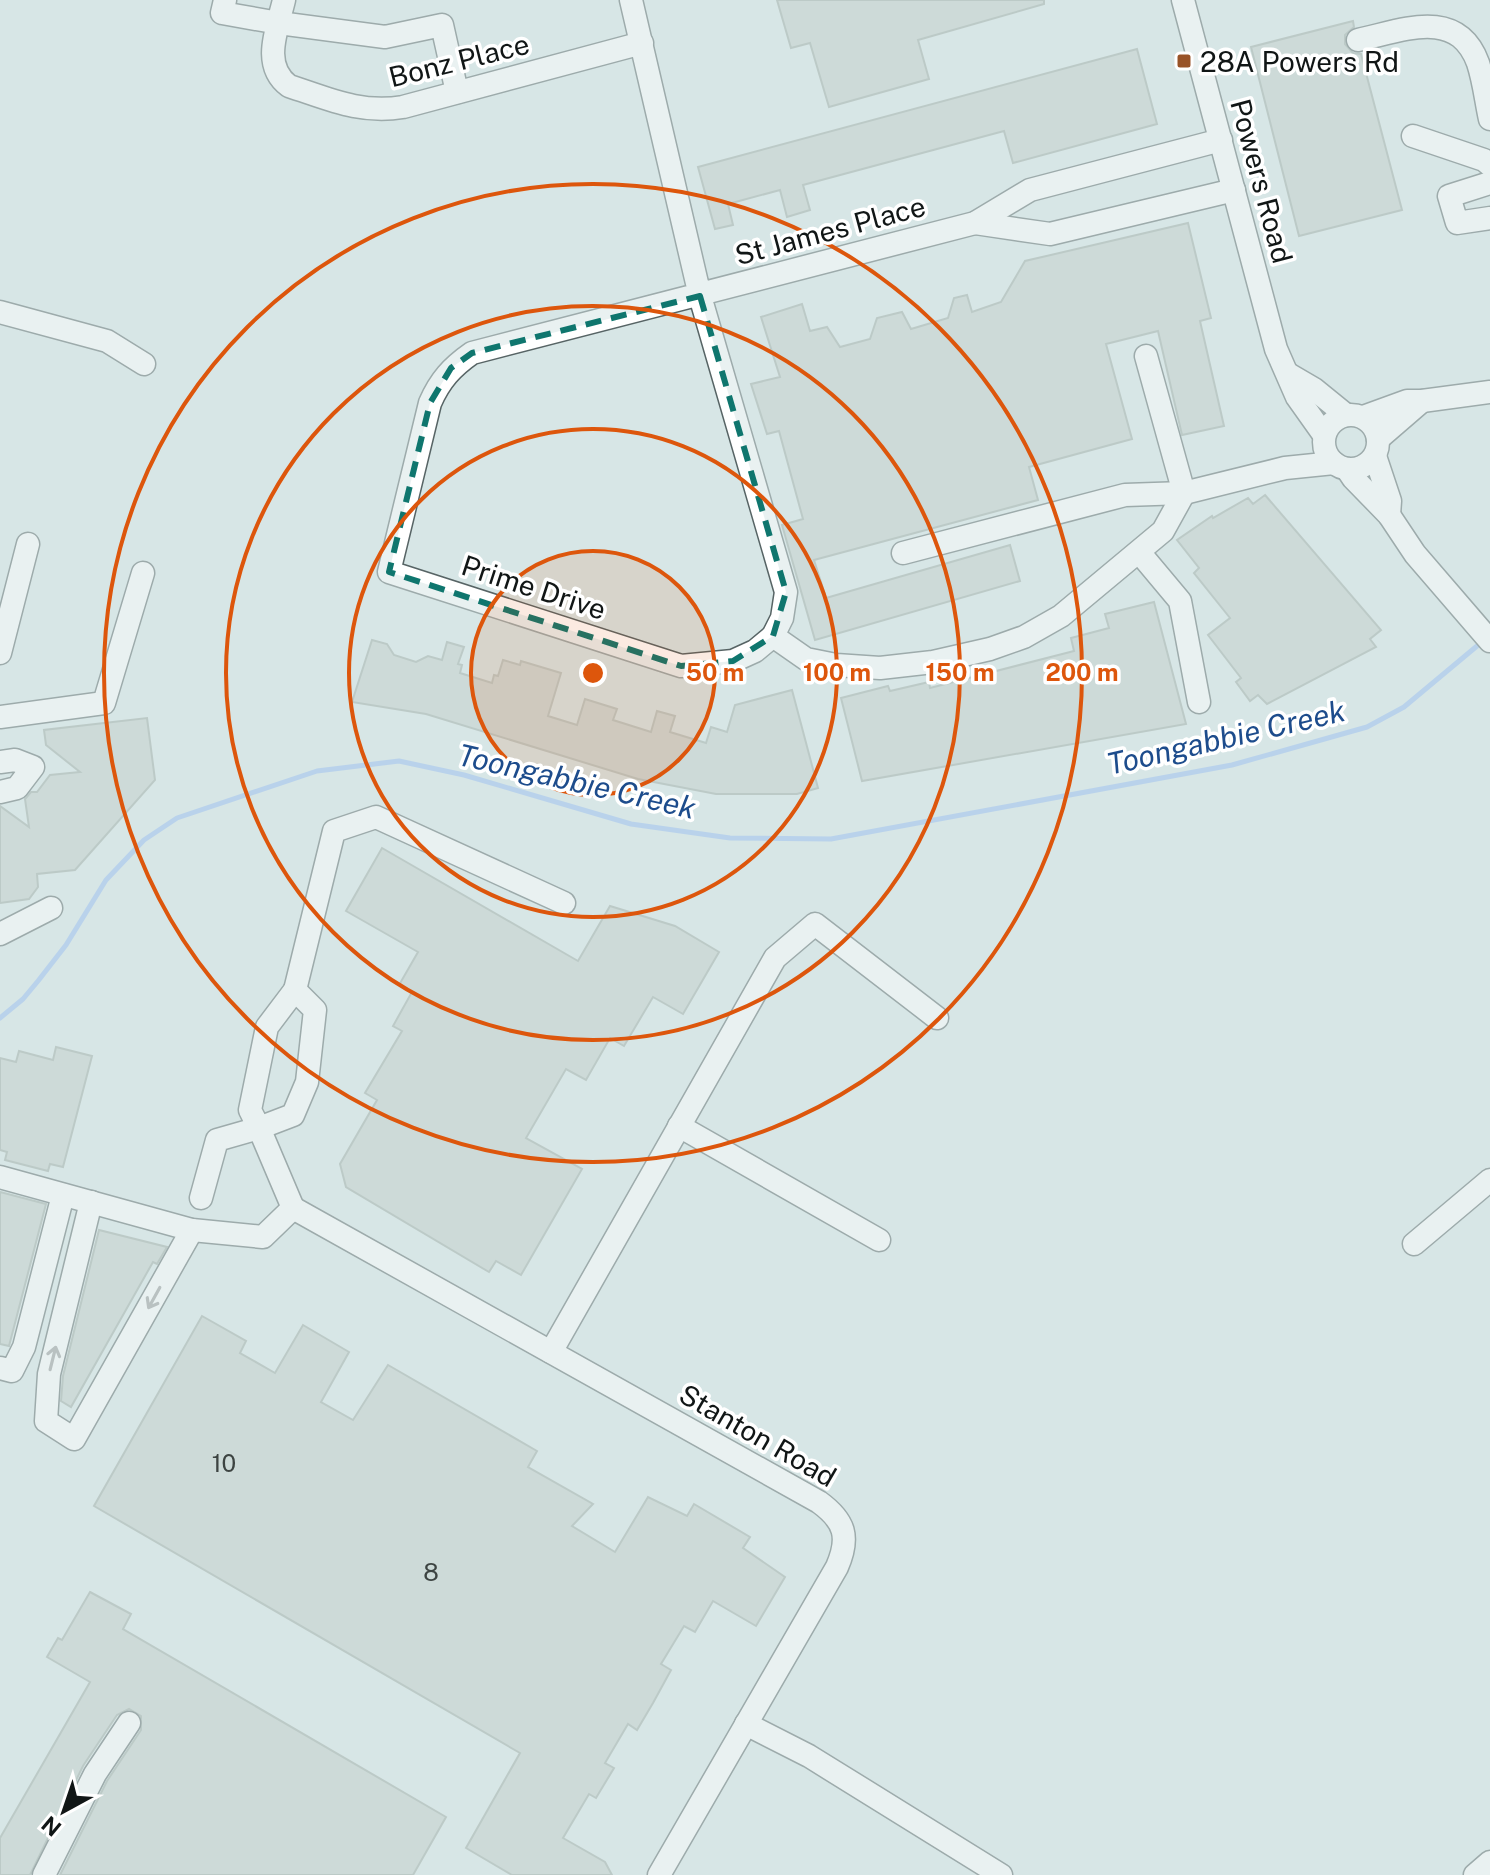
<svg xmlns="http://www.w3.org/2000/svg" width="1490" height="1875" font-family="'Public Sans',sans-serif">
	<rect width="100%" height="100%" fill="#d7e6e6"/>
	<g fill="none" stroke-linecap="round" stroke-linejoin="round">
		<path stroke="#95bbf2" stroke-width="5" d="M0 1018 23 999 38 981 66 945 106 880 144 840 177 818 317 771 399 761 464 775 631 824 730 838 831 839 1232 765 1367 727 1404 707 1483 641"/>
	</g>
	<g fill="#c0ccc7" stroke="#9ca9a3" stroke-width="2">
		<path d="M777 0H1044V4L918 40 929 79 829 107 810 43 791 48Z"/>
		<path d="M1353 21 1354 27 1345 35V44L1353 53 1361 54 1402 210 1299 236 1251 47Z"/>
		<path d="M1137 49 1157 124 1013 163 1004 131 803 185 810 210 787 217 780 190 728 204 733 225 715 229 698 167Z"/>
		<path d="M1188 223 1211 318 1200 321 1224 426 1182 435 1158 331 1106 344 1132 439 1029 467 1038 500 814 560 826 598 1010 545 1020 581 815 640 782 525 803 519 779 431 767 434 751 384 780 377 761 317 802 304 810 331 827 327 840 347 870 339 877 318 902 312 911 329 948 318 954 298 967 295 972 312 1001 302 1025 261Z"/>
		<path d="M1265 495 1381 630 1370 639 1376 647 1267 704 1258 695 1250 701 1236 682 1241 678 1208 635 1230 618 1194 573 1199 568 1177 540 1212 516 1213 518 1248 498 1253 504Z"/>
		<path d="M1154 602 1186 724 862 781 841 698 888 686 890 691 929 682 930 688 1074 651 1071 638 1109 628 1105 614Z"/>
		<path d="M372 640 387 644 394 655 416 662 428 656 442 660 447 642 464 647 458 664 462 665 460 673 492 683 494 675 498 676 503 660 520 665 521 661 561 673 548 716 577 725 585 699 617 709 613 720 651 732 657 711 675 716 670 732 706 743 711 727 727 732 735 705 792 690 818 788 797 794H716L638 779 426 714 352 702Z"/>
		<path d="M147 718 155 780 75 870 37 874 38 887 29 899 0 903V806L29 827 25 799 31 792H37L50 775 80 772 46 745 44 730Z"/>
		<path d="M382 848 578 961 610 906 675 926 719 952 683 1014 653 997 624 1046 610 1038 586 1080 566 1069 526 1138 582 1169 521 1275 496 1261 489 1272 346 1187 340 1164 377 1100 365 1093 402 1031 393 1026 412 992 399 985 418 952 346 911Z"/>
		<path d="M56 1047 92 1056 63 1167 50 1164 48 1171 5 1160 7 1152 0 1150V1058L16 1062 19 1051 53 1060Z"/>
		<path d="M0 1192 46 1204 9 1346 0 1344Z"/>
		<path d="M99 1230 167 1247 157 1264 153 1262 71 1407 61 1401 63 1376Z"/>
		<path d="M202 1316 246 1341 240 1353 275 1373 303 1325 349 1352 321 1402 353 1420 388 1365 537 1451 528 1467 593 1504 572 1526 615 1552 648 1497 687 1516 694 1504 750 1537 743 1548 785 1577 756 1626 713 1601 695 1632 684 1626 661 1664 671 1670 653 1703 637 1730 628 1724 605 1763 614 1768 596 1798 589 1794 563 1838 605 1862 612 1875H512L466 1848 520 1753 94 1506Z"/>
		<path d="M90 1592 131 1614 123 1629 446 1817 413 1875H60L107 1781 141 1730V1716L129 1709 117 1715 83 1766 30 1875H0V1838L90 1682 47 1657 58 1638 62 1640Z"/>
	</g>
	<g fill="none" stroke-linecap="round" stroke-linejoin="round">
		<g stroke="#576465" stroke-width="25">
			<g id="minor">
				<path d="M225 0 222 13 279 23 385 37 442 25 457 92"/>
				<path d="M284 0C277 30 261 65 289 86 329 99 360 114 403 107L642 43"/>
				<path d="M631 0 700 296 786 592 782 618 773 636 755 651 733 661 681 666 389 572 430 403C440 380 452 367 472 353L975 223 1030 190 1221 140"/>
				<path d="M1183 0 1276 349 1297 397 1324 435"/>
				<path d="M1358 40C1401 31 1457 6 1478 63 1484 81 1486 101 1490 119"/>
				<path d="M1413 136 1484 160 1490 165"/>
				<path d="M1490 183 1449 196 1457 223 1490 218"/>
				<path d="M975 223 1050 234 1234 190"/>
				<path d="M0 312 107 341 144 364"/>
				<path d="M1290 375 1314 389 1346 415"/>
				<circle cx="1351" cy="442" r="27"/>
				<path d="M1363 417 1407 401H1422L1490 392"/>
				<path d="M1378 439 1422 401"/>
				<path d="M1375 456 1390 501 1389 515"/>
				<path d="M1347 469 1353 478 1389 515 1415 554 1490 641"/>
				<path d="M1139 552 1180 601 1199 702"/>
				<path d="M903 553 1125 495 1184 493 1285 468 1334 463"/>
				<path d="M773 636 806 659 836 665 880 668 933 662 990 649 1024 637 1061 616 1163 531 1184 493 1146 356"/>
				<path d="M0 653 28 544"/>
				<path d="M0 717 104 703 143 573"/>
				<path d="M0 762 15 760 33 767 17 788 0 792"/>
				<path d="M0 934 51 908"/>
				<path d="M295 990 334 831 376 817 564 903"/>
				<path d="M295 990 315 1010 307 1082 293 1115 259 1128 250 1110 267 1027Z"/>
				<path d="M679 1126 879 1240"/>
				<path d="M0 1177 192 1230 263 1237 293 1208"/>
				<path d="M201 1198 217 1140 259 1128 293 1208"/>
				<path d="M91 1202 49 1374 46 1421 74 1439 192 1230"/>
				<path d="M293 1208 819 1502C845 1521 850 1537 837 1567L659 1875"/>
				<path d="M1414 1244 1490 1180"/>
				<path d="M551 1352 775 958 815 924 937 1018"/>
				<path d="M0 1368 12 1371 24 1347 63 1195"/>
				<path d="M746 1724 809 1756 1001 1875"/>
				<path d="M44 1875 95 1774 129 1723"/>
				<path d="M1475 1875 1490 1862"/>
			</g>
		</g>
		<use href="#minor" stroke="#fff" stroke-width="22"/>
	</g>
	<defs><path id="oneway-shaft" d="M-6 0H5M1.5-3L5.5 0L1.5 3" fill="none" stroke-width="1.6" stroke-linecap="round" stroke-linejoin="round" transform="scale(2)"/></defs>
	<g stroke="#949696">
		<use href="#oneway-shaft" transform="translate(154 1298) rotate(119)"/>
		<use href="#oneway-shaft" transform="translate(53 1358) rotate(-76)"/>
	</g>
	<path d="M0 0H1490V1875H0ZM700 296 786 592 773 636 733 661 681 666 389 572 430 403 451 368 472 353Z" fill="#d7e6e6" fill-opacity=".55" fill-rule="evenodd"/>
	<path fill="none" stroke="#0f766e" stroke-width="6" stroke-dasharray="16 10" stroke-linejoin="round" d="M700 296 786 592 773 636 733 661 681 666 389 572 430 403 451 368 472 353Z"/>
	<circle cx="593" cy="673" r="122" fill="#dd560c" fill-opacity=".12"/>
	<g fill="none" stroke="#dd560c" stroke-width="4">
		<circle cx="593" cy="673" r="122"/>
		<circle cx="593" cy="673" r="244"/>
		<circle cx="593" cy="673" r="367"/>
		<circle cx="593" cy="673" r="489"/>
	</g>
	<rect fill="#985327" stroke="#fff" stroke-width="3" x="1176" y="53" width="16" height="16" rx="4"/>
	<g text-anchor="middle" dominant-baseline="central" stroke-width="7" stroke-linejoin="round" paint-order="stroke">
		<g font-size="24" fill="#3d4442">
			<text x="224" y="1463">10</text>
			<text x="431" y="1572">8</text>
		</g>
		<g font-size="28" fill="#111616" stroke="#fff">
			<text transform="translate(459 60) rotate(-14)">Bonz Place</text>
			<text transform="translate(1262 181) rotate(75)">Powers Road</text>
			<text transform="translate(830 230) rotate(-15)">St James Place</text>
			<text transform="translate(534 587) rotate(18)">Prime Drive</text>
			<text transform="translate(758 1435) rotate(30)">Stanton Road</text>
		</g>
		<g font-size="28" fill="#111616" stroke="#fff" text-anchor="start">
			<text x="1200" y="61">28A Powers Rd</text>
		</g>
		<g font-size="30" font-style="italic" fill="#1d4c8c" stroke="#fff">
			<text transform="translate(1226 737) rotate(-13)">Toongabbie Creek</text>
			<text transform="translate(577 781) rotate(13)">Toongabbie Creek</text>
		</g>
	</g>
	<circle cx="593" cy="673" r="12" fill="#dd560c" stroke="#fff" stroke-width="4"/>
	<g font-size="24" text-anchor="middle" font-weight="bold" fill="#dd560c" stroke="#fff" stroke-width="7" stroke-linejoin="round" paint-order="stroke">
		<text x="715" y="681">50 m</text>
		<text x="837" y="681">100 m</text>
		<text x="960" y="681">150 m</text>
		<text x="1082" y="681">200 m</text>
	</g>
	<g transform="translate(64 1811) rotate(220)" stroke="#ffffff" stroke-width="6" paint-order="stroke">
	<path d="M0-6L14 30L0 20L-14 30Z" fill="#111616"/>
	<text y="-12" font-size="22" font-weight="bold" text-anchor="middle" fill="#111616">N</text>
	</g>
</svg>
